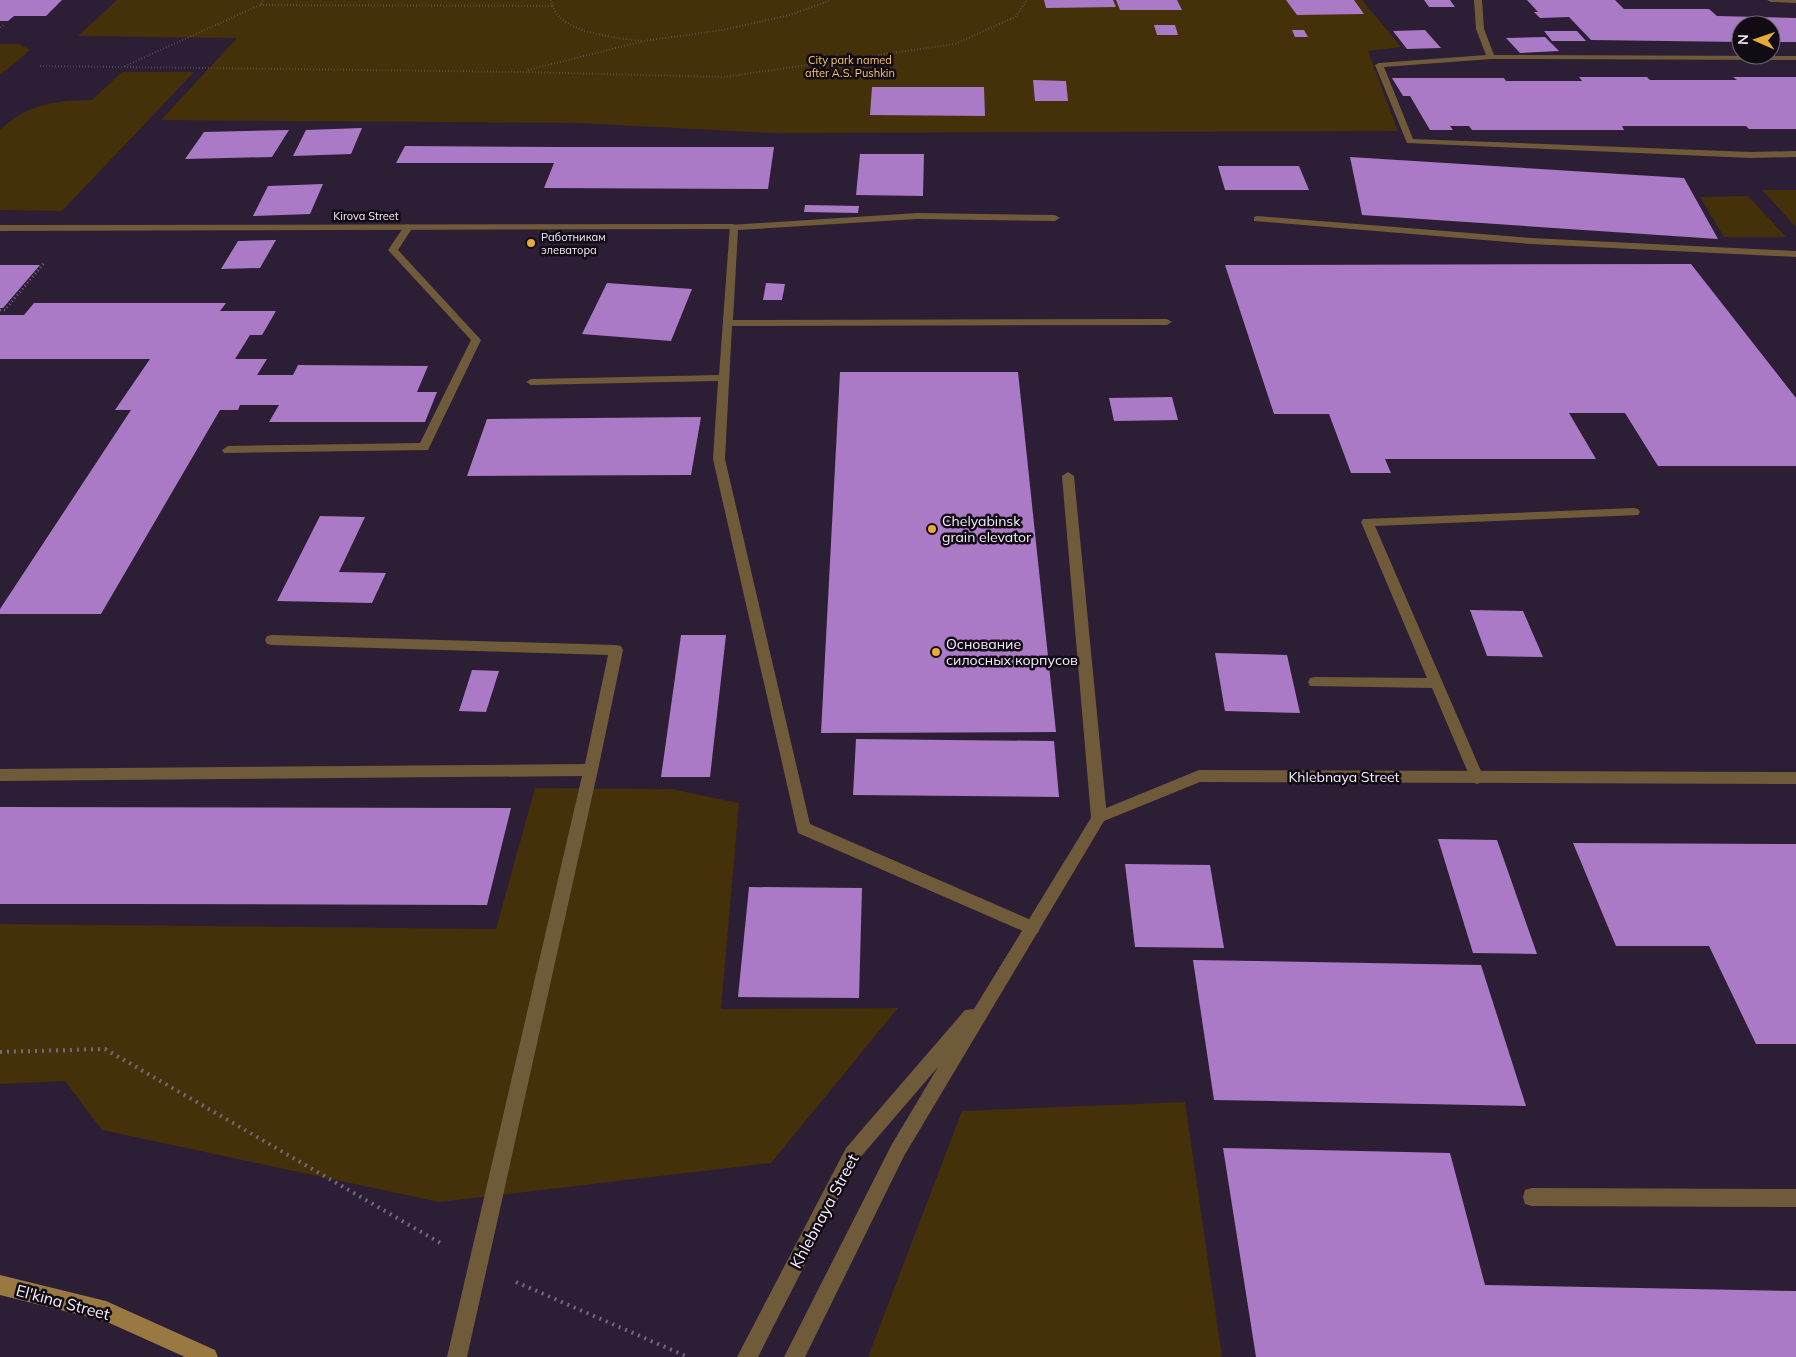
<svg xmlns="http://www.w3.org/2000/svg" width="1796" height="1357" font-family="Mulish,sans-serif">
	<rect width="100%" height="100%" fill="#2c1e34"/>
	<g fill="#443009">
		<path d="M117 0H1362L1401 47 1368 51 1398 131 773 133 576 123 161 120 237 38 78 36Z"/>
		<path d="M0 44H19L30 50 0 75Z"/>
		<path d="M122 72H194L62 211 0 210V130C27 104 57 100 92 100Z"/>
		<path d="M1762 190H1796V227Z"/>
		<path d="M1748 196 1786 237H1724L1700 197Z"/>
		<path d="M535 788 671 789 739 803 721 1009 898 1008 771 1163 439 1202 102 1130 65 1081 0 1084V924L496 929Z"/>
		<path d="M1185 1102 1222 1357H868L962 1111Z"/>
	</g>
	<g fill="#ab7ac6">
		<path d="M0 0H62L46 16H14L8 21H0Z"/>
		<path d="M1044 0H1113L1116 7 1046 8Z"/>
		<path d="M1116 0H1177L1182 10H1120Z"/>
		<path d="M1286 0H1354L1364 14 1297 15Z"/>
		<path d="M1424 0H1450L1455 7H1429Z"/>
		<path d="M1527 0H1615L1624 9H1709L1717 16 1796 18V42H1771V25H1741V42L1591 40 1569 17 1540 18 1534 12H1538Z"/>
		<path d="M1154 25H1175L1178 35H1157Z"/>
		<path d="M1292 30H1304L1308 37H1295Z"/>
		<path d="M1425 30 1441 48 1407 49 1393 31Z"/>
		<path d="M1544 31H1577L1586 41H1552Z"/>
		<path d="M1545 37 1559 51 1520 53 1506 38Z"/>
		<path d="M1579 77H1647L1650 80H1737L1733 77H1796V129H1749L1746 126H1622L1624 130H1472L1469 126H1450L1453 130H1430L1410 96H1403L1392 78H1504L1506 81H1582Z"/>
		<path d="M1033 80 1066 81 1068 101H1035Z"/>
		<path d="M872 87H984L985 116 870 115Z"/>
		<path d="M362 128 351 154 293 156 306 130Z"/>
		<path d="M289 130 272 157 185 159 204 132Z"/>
		<path d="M405 146 561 147H774L768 189 544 188 554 163H396Z"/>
		<path d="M860 154H924L923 196 856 195Z"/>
		<path d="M1350 157 1684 178 1718 239 1362 215Z"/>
		<path d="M1218 166H1299L1309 190H1225Z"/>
		<path d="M323 184 310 214 253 216 268 186Z"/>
		<path d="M805 205 859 206 858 213 804 212Z"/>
		<path d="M276 240 260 268 221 269 238 241Z"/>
		<path d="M1691 264 1796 398V466H1658L1625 413H1569L1596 459H1385L1391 473H1351L1329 414H1274L1225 265Z"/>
		<path d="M0 265H40L3 308H0Z"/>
		<path d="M607 283 692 289 671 341 582 334Z"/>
		<path d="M766 283 785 284 782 300H763Z"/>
		<path d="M34 303H226L220 311H276L262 335H250L235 359H267L257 375H293L298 365 428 366 417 392H437L425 422H269L279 405H240L238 410H220L101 614H0V609L131 410H115L150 359H0V315H24Z"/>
		<path d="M840 372H1018L1056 732 821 733Z"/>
		<path d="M1172 397 1178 420 1114 421 1109 398Z"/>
		<path d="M701 417 691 475 467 476 487 419Z"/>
		<path d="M320 516 365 517 339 572 386 573 372 603 277 601Z"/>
		<path d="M1470 610 1523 611 1543 657 1487 656Z"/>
		<path d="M681 635H726L710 777H661Z"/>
		<path d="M1215 653 1287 655 1300 713 1225 711Z"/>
		<path d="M472 670 499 671 486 712 459 711Z"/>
		<path d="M856 739 1054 741 1059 797 853 795Z"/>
		<path d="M0 807 511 808 487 905 132 904H0Z"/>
		<path d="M1438 839 1497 840 1537 954 1473 953Z"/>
		<path d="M1573 843 1796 844V1044H1756L1709 946H1616Z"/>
		<path d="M1125 864 1210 865 1224 948 1135 947Z"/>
		<path d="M749 887 862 888 859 998 738 997Z"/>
		<path d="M1193 960 1481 965 1526 1106 1214 1100Z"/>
		<path d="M1223 1148 1450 1153 1485 1285 1796 1291V1357H1256Z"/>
	</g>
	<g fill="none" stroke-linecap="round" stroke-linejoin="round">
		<g stroke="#74687b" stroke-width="2" stroke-dasharray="0.5 2.5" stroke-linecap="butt">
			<path d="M551 0C552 3 553 8 555 11 568 34 618 38 642 41"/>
			<path d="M260 5 552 6"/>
			<path d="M0 27 4 25"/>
			<path d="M40 66 523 72 724 77 955 44 1015 17 1027 0"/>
			<path d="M125 66 260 5 264 0"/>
			<path d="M528 70 644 41 722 30 790 15 831 0"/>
		</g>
		<path stroke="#74687b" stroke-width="2.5" stroke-dasharray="1 3" stroke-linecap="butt" d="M0 310H5L45 262"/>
		<g stroke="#74687b" stroke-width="4" stroke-dasharray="2 5" stroke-linecap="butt">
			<path d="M0 1052 105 1049 442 1244"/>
			<path d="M516 1282 688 1357"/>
		</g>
		<g fill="#6f5a39" fill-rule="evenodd">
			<path d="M1474 0H1482L1484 29 1494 55 1796 56V60L1491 59 1384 67 1413 139 1751 152 1796 151V157L1751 158 1407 143 1375 65 1379 63 1486 55 1476 29Z"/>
			<path d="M1767 0H1796V3L1771 2Z"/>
			<path d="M917 213 1055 215 1060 218 1055 221 917 219 738 230 733 320 1167 319 1172 322 1167 325 732 326 725 459 810 824 1038 923 1040 928 1038 933 1032 935 798 833 713 459 718 381 531 385 526 382 531 379 719 375 730 225Z"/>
			<path d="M1257 216 1531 238 1796 251V257L1531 244 1254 221V217Z"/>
			<path d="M408 224 413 227 398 250 481 340 428 450 224 453 222 450 228 446 420 443 471 340 388 250 405 225Z"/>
			<path d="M1068 472 1074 476 1107 817 1104 821 1099 823 1094 821 1091 817 1062 476Z"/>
			<path d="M1634 508 1638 509 1640 512 1638 515 1375 526 1484 778 1482 782 1477 784 1472 782 1432 688 1310 686 1308 682 1310 678 1315 677 1427 678 1361 522 1363 519Z"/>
			<path d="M272 635 616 645 621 646 623 650 598 770 467 1357H447L582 776 0 781V769L585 764 608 655 272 645 267 644 265 640 267 636Z"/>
			<path d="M1532 1188 1796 1189V1207L1532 1206 1525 1204 1523 1197 1525 1190Z"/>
		</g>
		<g fill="#6f5a39" fill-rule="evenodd">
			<path d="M733 224 738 227 736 229 0 231V225Z"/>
			<path d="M1199 770 1796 772V784L1200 782 1104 821 904 1156 805 1357H784L892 1144 938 1067 858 1160 758 1357H737L846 1148 965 1010 974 1009 1094 813Z"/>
		</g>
		<path fill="#997841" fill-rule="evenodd" d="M0 1275 106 1301 215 1350 218 1357H185L105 1321 0 1295Z"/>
	</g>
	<g fill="#e8ab37" stroke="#110b14" stroke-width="2">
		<circle cx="531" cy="243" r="5"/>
		<circle cx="932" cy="529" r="5"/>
		<circle cx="936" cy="652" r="5"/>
	</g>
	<g text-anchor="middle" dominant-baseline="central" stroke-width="5" stroke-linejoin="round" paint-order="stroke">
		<g font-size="11" fill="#fac56d" stroke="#110b14">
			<text x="850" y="60">City park named<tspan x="850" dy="13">after A.S. Pushkin</tspan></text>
		</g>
		<g font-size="11" fill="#f8effe" stroke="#110b14">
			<text x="366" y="216">Kirova Street</text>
		</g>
		<g font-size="11" fill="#f8effe" stroke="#110b14" text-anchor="start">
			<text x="541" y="237">Работникам<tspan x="541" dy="13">элеватора</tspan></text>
		</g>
		<g font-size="14" fill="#f8effe" stroke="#110b14" text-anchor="start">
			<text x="942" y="521">Chelyabinsk<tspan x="942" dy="16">grain elevator</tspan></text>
			<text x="946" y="644">Основание<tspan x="946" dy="16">силосных корпусов</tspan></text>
		</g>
		<g font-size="14" fill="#f8effe" stroke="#110b14">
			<text x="1344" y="777">Khlebnaya Street</text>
		</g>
		<g font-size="16" fill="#f8effe" stroke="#110b14">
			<text transform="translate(824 1211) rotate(-62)">Khlebnaya Street</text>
			<text transform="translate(63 1302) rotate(15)">El'kina Street</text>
		</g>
	</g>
	<g transform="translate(1756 40) rotate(272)"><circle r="24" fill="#110b14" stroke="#6d6672"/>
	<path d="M0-4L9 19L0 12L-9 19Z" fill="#e8ab37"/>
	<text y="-8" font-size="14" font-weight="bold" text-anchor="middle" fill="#f8effe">N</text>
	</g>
</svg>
